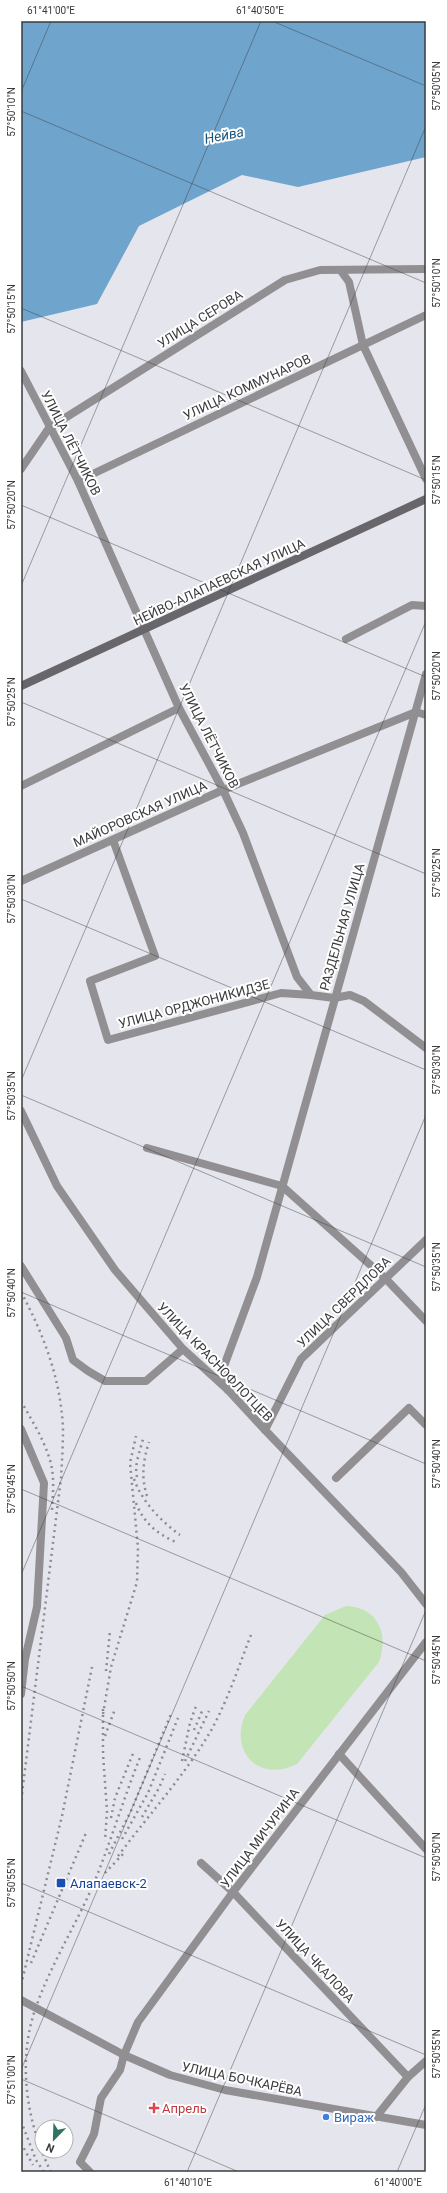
<svg xmlns="http://www.w3.org/2000/svg" width="447" height="2193" font-family="Roboto,sans-serif">
	<rect width="100%" height="100%" fill="#e5e6ed"/>
	<path fill="#c3e4b5" d="M346 1606C378 1607 389 1634 379 1662L297 1764C260 1783 229 1753 245 1715L325 1615Z"/>
	<path fill="#6fa4cd" d="M21 21H426V157L298 187 242 175 139 226 97 304 21 322Z"/>
	<g fill="none" stroke-linecap="round" stroke-linejoin="round">
		<g stroke="#918f92" stroke-width="8">
			<path d="M341 271 349 282 363 345 426 479"/>
			<path d="M21 371 78 481 179 708 223 790 243 833 297 977 311 995 334 998 350 995 364 1001 426 1048"/>
			<path d="M21 469 49 428 285 280 320 270 426 269"/>
			<path d="M78 481 426 315"/>
			<path d="M346 639 412 605 426 606"/>
			<path d="M21 786 179 708"/>
			<path d="M113 840 155 956 90 981 108 1040 281 993 311 995"/>
			<path d="M21 881 223 790 416 712 426 715"/>
			<path d="M147 1148 282 1186 385 1278 426 1321"/>
			<path d="M21 1266 66 1338 73 1360 88 1371 105 1381H146L183 1349"/>
			<path d="M21 1429 44 1483 37 1607 25 1659 21 1694"/>
			<path d="M265 1430 301 1359 426 1240"/>
			<path d="M336 1478 409 1408 426 1425"/>
			<path d="M339 1754 426 1849"/>
			<path d="M201 1863 233 1892 408 2077"/>
			<path d="M376 2117 408 2077 426 2061"/>
			<path d="M90 2172 80 2162 94 2134 101 2098 120 2070 124 2055 138 2022 233 1892 426 1642"/>
		</g>
		<g stroke="#918f92" stroke-width="8">
			<path d="M21 1111 57 1186 115 1270 183 1349 228 1390 265 1430 401 1572 426 1604"/>
			<path d="M228 1390 224 1366 257 1277 426 674"/>
			<path d="M21 2000 124 2055 170 2075 225 2090 426 2125"/>
		</g>
		<path stroke="#68666b" stroke-width="8" d="M21 686 426 499"/>
		<g stroke="#8c8c91" stroke-width="2.5" stroke-dasharray="2 4" stroke-linecap="butt">
			<path d="M21 1292C44 1335 61 1380 63 1429 63 1445 62 1462 61 1478L21 1802"/>
			<path d="M21 1401C31 1419 43 1438 49 1457 55 1474 53 1493 52 1510"/>
			<path d="M137 1477C134 1465 140 1451 143 1439"/>
			<path d="M134 1479C142 1502 161 1521 180 1535"/>
			<path d="M147 1496C141 1477 143 1461 149 1442"/>
			<path d="M136 1503C143 1522 157 1534 176 1542"/>
			<path d="M106 1671 110 1631"/>
			<path d="M103 1709V1754L107 1811 105 1841"/>
			<path d="M103 1714 111 1667 137 1582 138 1548 130 1463 136 1436"/>
			<path d="M194 1730 203 1709"/>
			<path d="M105 1736 115 1709"/>
			<path d="M182 1761 190 1723 196 1706"/>
			<path d="M185 1761 209 1711"/>
			<path d="M142 1817 159 1788 165 1774"/>
			<path d="M111 1818 115 1798 134 1751"/>
			<path d="M122 1839 148 1793 178 1718"/>
			<path d="M109 1854 131 1811 171 1714"/>
			<path d="M118 1856C148 1816 183 1777 209 1734 227 1703 238 1668 251 1635"/>
			<path d="M105 1873 123 1854"/>
			<path d="M31 1963 86 1833"/>
			<path d="M21 1985 62 1816 92 1667"/>
			<path d="M21 2121 36 2160 44 2172"/>
			<path d="M21 2143 33 2165"/>
			<path d="M51 2172C26 2122 17 2060 36 2007 51 1964 76 1925 94 1883 111 1841 124 1797 141 1755"/>
		</g>
	</g>
	<path fill="none" stroke="#3b3b3e" stroke-width="1" stroke-opacity="0.45" d="M272 21 426 86M21 92 51 21M21 111 426 283M21 308 426 480M21 505 426 677M21 586 261 21M21 702 426 874M21 899 426 1070M21 1081 426 126M21 1095 426 1267M21 1292 426 1464M21 1489 426 1661M21 1575 426 621M21 1686 426 1858M21 1883 426 2055M21 2070 426 1115M21 2079 239 2172M187 2172 426 1610M397 2172 426 2104"/>
	<rect fill="#1a4fb4" stroke="#fff" stroke-width="1.5" x="56" y="1878" width="10" height="10" rx="2"/>
	<path fill="#e0444e" stroke="#fff" stroke-width="1.5" d="M152 2102h4v4h4v4h-4v4h-4v-4h-4v-4h4z"/>
	<circle fill="#3f7fe0" stroke="#fff" stroke-width="1.5" cx="326" cy="2117" r="4"/>
	<g text-anchor="middle" dominant-baseline="central" stroke-width="4" stroke-linejoin="round" paint-order="stroke">
		<g font-size="13" fill="#3b3b3e" stroke="#fff">
			<text transform="translate(200 319) rotate(-32)">УЛИЦА СЕРОВА</text>
			<text transform="translate(247 387) rotate(-25)">УЛИЦА КОММУНАРОВ</text>
			<text transform="translate(71 443) rotate(63)">УЛИЦА ЛЁТЧИКОВ</text>
			<text transform="translate(219 582) rotate(-25)">НЕЙВО-АЛАПАЕВСКАЯ УЛИЦА</text>
			<text transform="translate(209 736) rotate(63)">УЛИЦА ЛЁТЧИКОВ</text>
			<text transform="translate(140 814) rotate(-24)">МАЙОРОВСКАЯ УЛИЦА</text>
			<text transform="translate(342 927) rotate(-74)">РАЗДЕЛЬНАЯ УЛИЦА</text>
			<text transform="translate(194 1004) rotate(-15)">УЛИЦА ОРДЖОНИКИДЗЕ</text>
			<text transform="translate(344 1302) rotate(-44)">УЛИЦА СВЕРДЛОВА</text>
			<text transform="translate(215 1362) rotate(46)">УЛИЦА КРАСНОФЛОТЦЕВ</text>
			<text transform="translate(260 1838) rotate(-53)">УЛИЦА МИЧУРИНА</text>
			<text transform="translate(315 1961) rotate(47)">УЛИЦА ЧКАЛОВА</text>
			<text transform="translate(242 2079) rotate(12)">УЛИЦА БОЧКАРЁВА</text>
		</g>
		<g font-size="13" fill="#164399" stroke="#fff" text-anchor="start">
			<text x="70" y="1883">Алапаевск-2</text>
		</g>
		<g font-size="13" fill="#be3a42" stroke="#fff" text-anchor="start">
			<text x="162" y="2108">Апрель</text>
		</g>
		<g font-size="13" fill="#366cbe" stroke="#fff" text-anchor="start">
			<text x="334" y="2117">Вираж</text>
		</g>
		<g font-size="14" font-style="italic" fill="#18557d" stroke="#fff">
			<text transform="translate(224 135) rotate(-11)">Нейва</text>
		</g>
	</g>
	<rect width="447" height="2193" fill="none" stroke="#ffffff" stroke-width="44"/>
	<g transform="translate(54 2139) rotate(203)"><circle r="19" fill="#ffffff" stroke="#b1b1b2"/>
	<path d="M0-3L7 15L0 10L-7 15Z" fill="#307365"/>
	<text y="-6" font-size="11" font-weight="bold" text-anchor="middle" fill="#3b3b3e">N</text>
	</g>
	<rect x="22" y="22" width="403" height="2149" fill="none" stroke="#3b3b3e" stroke-width="1.5"/>
	<g font-size="10" text-anchor="middle" fill="#3b3b3e">
		<text x="51" y="14">61°41'00"E</text>
		<text x="260" y="14">61°40'50"E</text>
		<text transform="translate(436 86) rotate(-90)" y="4">57°50'05"N</text>
		<text transform="translate(11 112) rotate(-90)" y="4">57°50'10"N</text>
		<text transform="translate(436 283) rotate(-90)" y="4">57°50'10"N</text>
		<text transform="translate(11 309) rotate(-90)" y="4">57°50'15"N</text>
		<text transform="translate(436 480) rotate(-90)" y="4">57°50'15"N</text>
		<text transform="translate(11 505) rotate(-90)" y="4">57°50'20"N</text>
		<text transform="translate(436 676) rotate(-90)" y="4">57°50'20"N</text>
		<text transform="translate(11 702) rotate(-90)" y="4">57°50'25"N</text>
		<text transform="translate(436 873) rotate(-90)" y="4">57°50'25"N</text>
		<text transform="translate(11 899) rotate(-90)" y="4">57°50'30"N</text>
		<text transform="translate(436 1070) rotate(-90)" y="4">57°50'30"N</text>
		<text transform="translate(11 1096) rotate(-90)" y="4">57°50'35"N</text>
		<text transform="translate(436 1267) rotate(-90)" y="4">57°50'35"N</text>
		<text transform="translate(11 1293) rotate(-90)" y="4">57°50'40"N</text>
		<text transform="translate(436 1464) rotate(-90)" y="4">57°50'40"N</text>
		<text transform="translate(11 1489) rotate(-90)" y="4">57°50'45"N</text>
		<text transform="translate(436 1660) rotate(-90)" y="4">57°50'45"N</text>
		<text transform="translate(11 1686) rotate(-90)" y="4">57°50'50"N</text>
		<text transform="translate(436 1857) rotate(-90)" y="4">57°50'50"N</text>
		<text transform="translate(11 1883) rotate(-90)" y="4">57°50'55"N</text>
		<text transform="translate(436 2054) rotate(-90)" y="4">57°50'55"N</text>
		<text transform="translate(11 2080) rotate(-90)" y="4">57°51'00"N</text>
		<text x="188" y="2186">61°40'10"E</text>
		<text x="398" y="2186">61°40'00"E</text>
	</g>
</svg>
